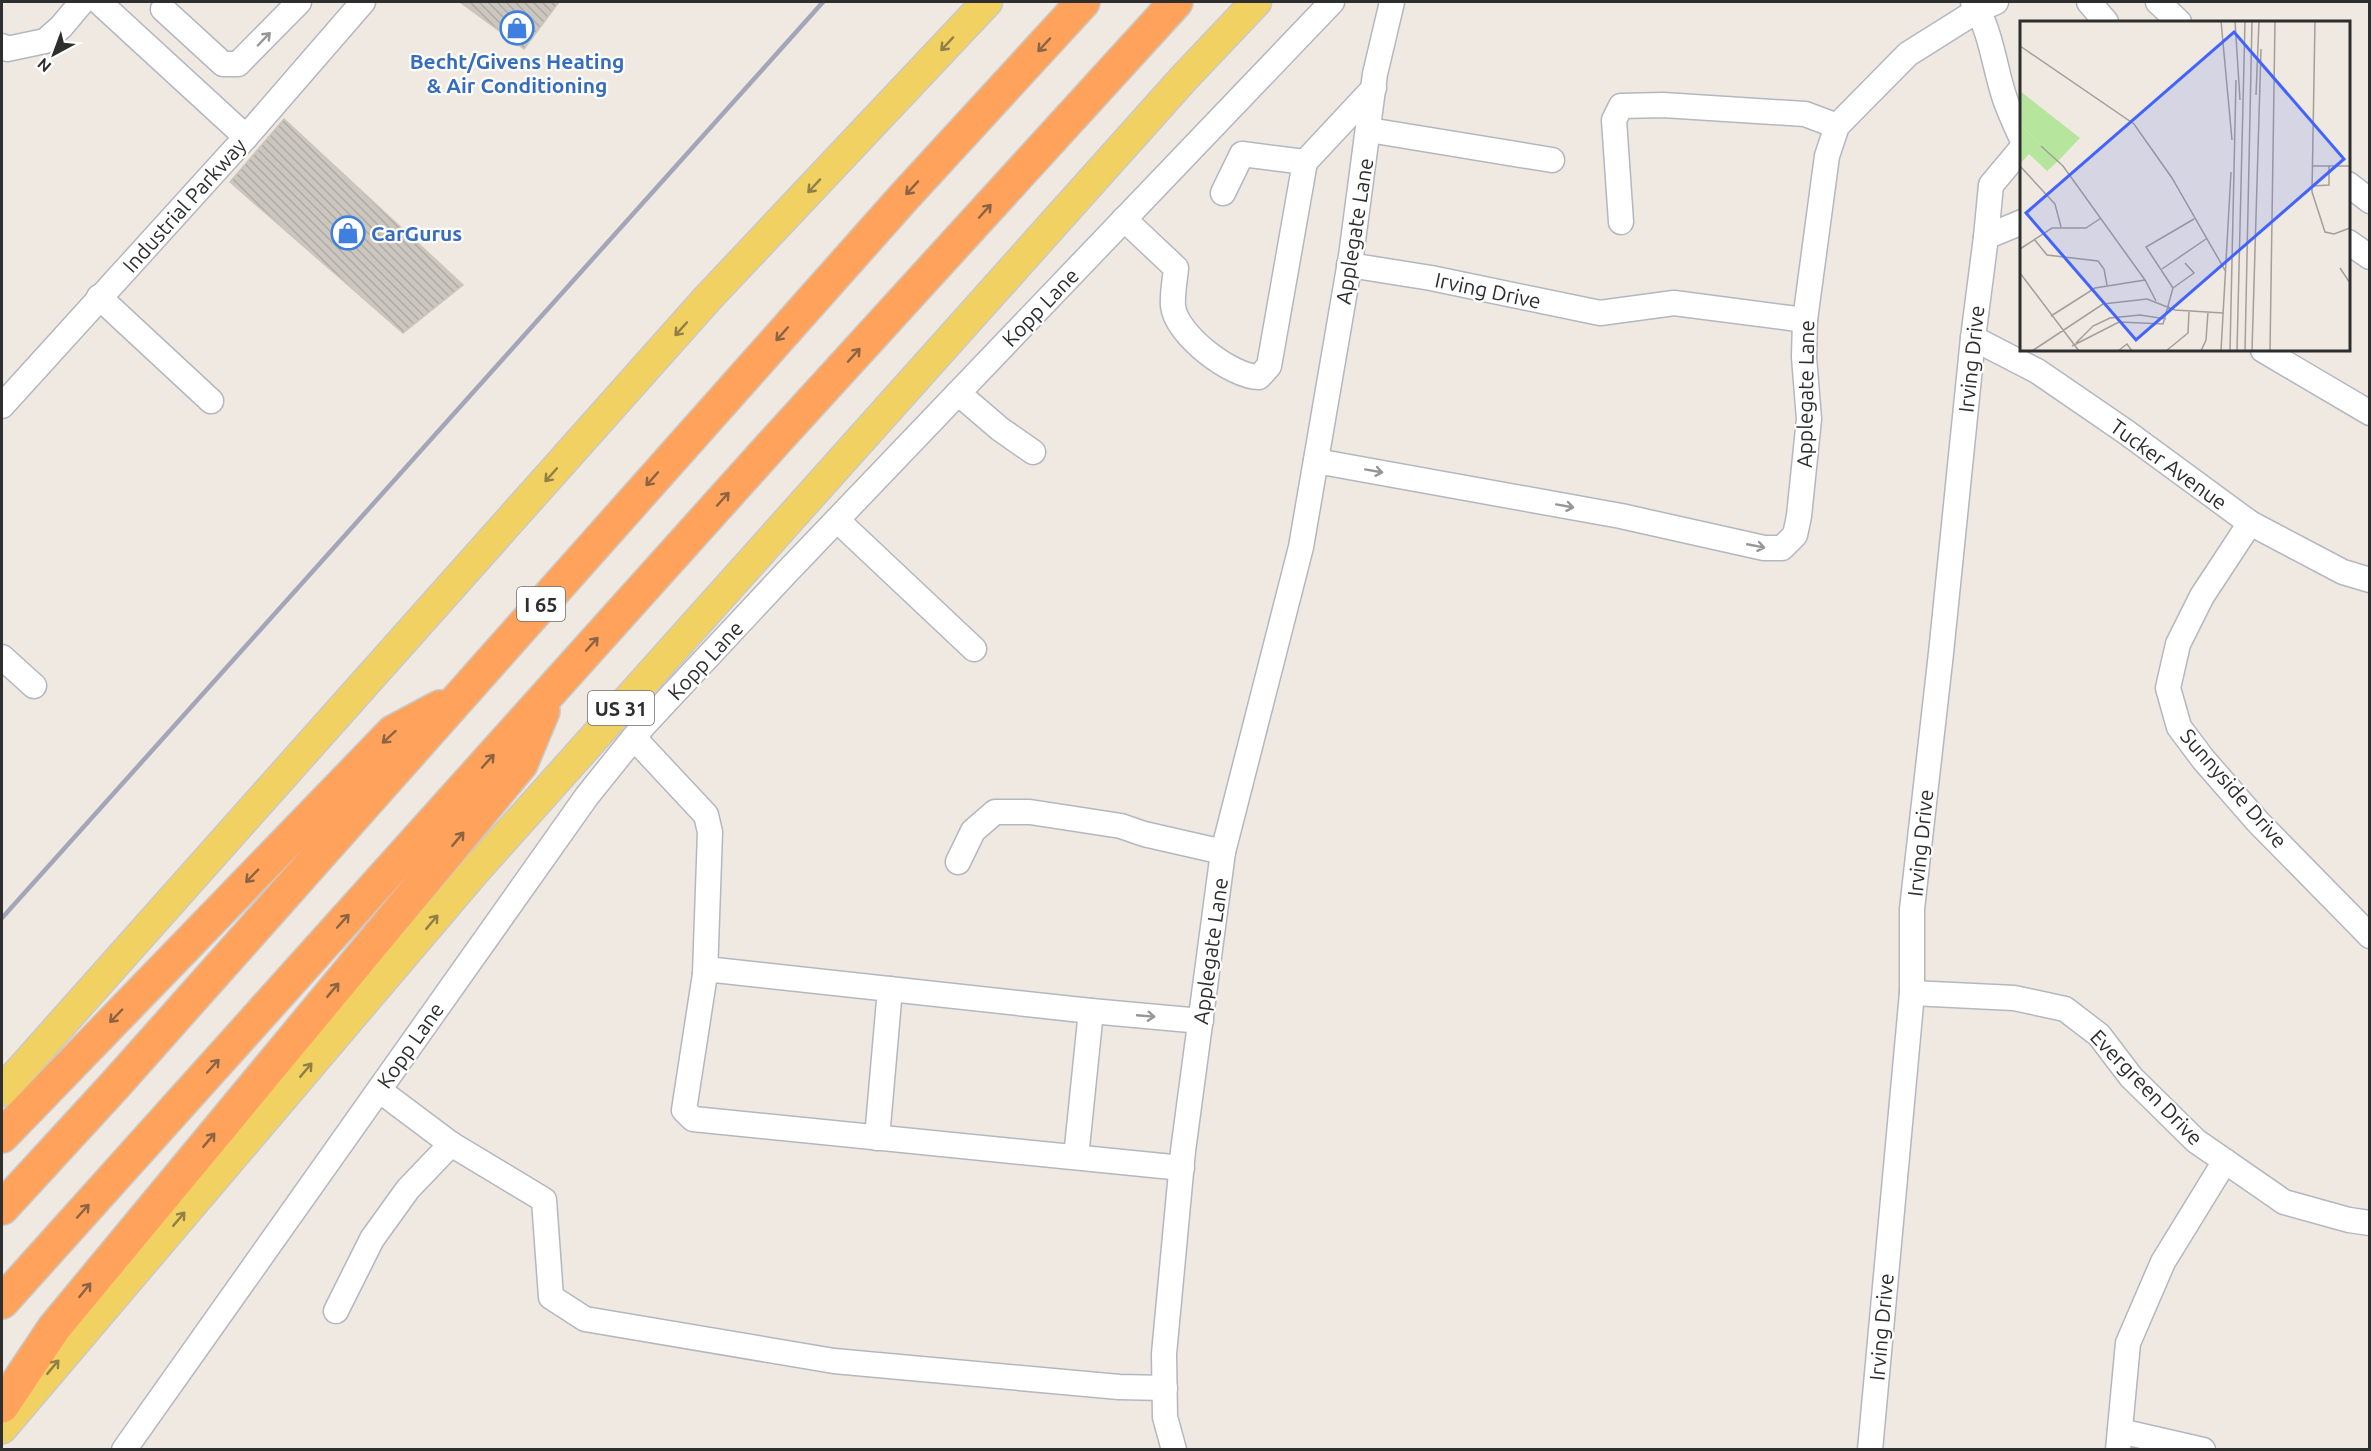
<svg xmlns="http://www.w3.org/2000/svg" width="2371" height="1451" font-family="Ubuntu,sans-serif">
	<defs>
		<pattern id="building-back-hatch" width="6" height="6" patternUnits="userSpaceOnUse" patternTransform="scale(1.5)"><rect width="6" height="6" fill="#cbc7bf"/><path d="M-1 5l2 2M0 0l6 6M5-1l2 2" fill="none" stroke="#afaba4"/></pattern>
	</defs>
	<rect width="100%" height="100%" fill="#efe9e1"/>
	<g fill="url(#building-back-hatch)" stroke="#cbc5ba" stroke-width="1.5">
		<path d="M460 2H559L524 49Z"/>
		<path d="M284 119 463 285 403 333 230 182Z"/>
	</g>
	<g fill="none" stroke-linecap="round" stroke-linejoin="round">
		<g stroke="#b4b7c1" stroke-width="27">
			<g id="minor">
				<path d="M99 2 246 137"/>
				<path d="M1973 2C1992 32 1994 67 2005 99 2010 113 2016 126 2022 139"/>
				<path d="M2089 2 2106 22"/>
				<path d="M2158 2 2179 22"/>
				<path d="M163 9 223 64H238L299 2"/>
				<path d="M2 46 7 49 45 41 61 27 82 2"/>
				<path d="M1369 130 1552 160"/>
				<path d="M1305 162 1374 88"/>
				<path d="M2348 184 2370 201"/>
				<path d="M1124 219 1176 268C1175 280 1172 294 1173 306 1176 335 1232 377 1259 377L1269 366 1305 162 1242 154 1223 193"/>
				<path d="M1621 222 1614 120 1621 106 1663 105 1805 114 1837 126"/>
				<path d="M1986 237 2022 222"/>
				<path d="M2348 242 2370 257"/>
				<path d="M1349 265 1431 278 1600 313 1674 303 1805 320"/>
				<path d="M99 297 211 401"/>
				<path d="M1973 338 2037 371 2126 432 2250 523 2343 572 2370 580"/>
				<path d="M2263 350 2370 413"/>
				<path d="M958 393 1000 429 1033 452"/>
				<path d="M2 406 246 137 363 2"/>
				<path d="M1316 461 1621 516 1764 548H1782L1795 535 1799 516 1809 419 1804 357 1805 320 1827 156 1837 126 1908 54 1978 10 1996 2"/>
				<path d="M837 520 974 649"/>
				<path d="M2250 523 2202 596 2178 644 2168 688 2179 727 2203 759 2258 822 2370 936"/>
				<path d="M2 657 34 686"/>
				<path d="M634 738 706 815 710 832 705 974"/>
				<path d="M958 862 973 831 995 812H1030L1121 826 1144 834 1223 852"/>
				<path d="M1912 993 2014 998 2065 1009 2099 1035 2131 1077 2196 1141 2284 1202 2349 1220 2370 1223"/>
				<path d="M1091 1011 1201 1021"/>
				<path d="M379 1090 451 1144 544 1200 551 1297 585 1319 834 1361 1119 1387 1165 1388"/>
				<path d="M877 1138 890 989"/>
				<path d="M1076 1157 1091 1011 715 970 705 974 684 1110 693 1119 1182 1168"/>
				<path d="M336 1311 372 1239 408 1189 451 1144"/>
				<path d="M2120 1431 2203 1450"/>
				<path d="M124 1450 587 796 644 725 786 573 1332 2"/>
				<path d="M1174 1450 1165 1417 1164 1354 1183 1151 1223 852 1301 547 1351 256 1375 74 1392 2"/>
				<path d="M1870 1450 1912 993V909L1941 653 1973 338 1986 237 1991 185 2022 148"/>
				<path d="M2118 1450 2128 1343 2163 1262 2225 1161"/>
			</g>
		</g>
		<g stroke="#c9c9c9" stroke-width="33">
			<g id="major">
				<path d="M2 1091 707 299 987 2"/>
				<path d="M2 1428 474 872 1184 78 1256 2"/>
			</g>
		</g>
		<g stroke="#c9c9c9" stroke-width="36">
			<g id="highway">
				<path d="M2 1136 393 732 440 707"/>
				<path d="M2 1208 115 1085 904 197 1083 2"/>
				<path d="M2 1302 771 446 1176 2"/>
				<path d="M2 1406 54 1328 521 764 543 711"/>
			</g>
		</g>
		<use href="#minor" stroke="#fff" stroke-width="24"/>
		<use href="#major" stroke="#f2d163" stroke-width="30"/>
		<use href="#highway" stroke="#ffa35c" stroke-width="33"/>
		<path stroke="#a3a6b8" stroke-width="4.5" d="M2 918 823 2"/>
	</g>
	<defs><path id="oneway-shaft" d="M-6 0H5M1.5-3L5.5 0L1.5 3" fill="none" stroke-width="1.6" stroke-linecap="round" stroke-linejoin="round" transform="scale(1.5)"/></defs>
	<g stroke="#969696">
		<use href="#oneway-shaft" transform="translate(264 39) rotate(-46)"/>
		<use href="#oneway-shaft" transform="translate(1374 471) rotate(10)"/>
		<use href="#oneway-shaft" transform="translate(1565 506) rotate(10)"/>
		<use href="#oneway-shaft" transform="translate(1756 546) rotate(11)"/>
		<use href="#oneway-shaft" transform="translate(1146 1016) rotate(5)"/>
	</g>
	<g stroke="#908048">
		<use href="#oneway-shaft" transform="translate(947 44) rotate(133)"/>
		<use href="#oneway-shaft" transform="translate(814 186) rotate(133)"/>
		<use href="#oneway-shaft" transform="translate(681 329) rotate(132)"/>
		<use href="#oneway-shaft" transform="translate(551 475) rotate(132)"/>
		<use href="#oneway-shaft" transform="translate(432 922) rotate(-50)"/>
		<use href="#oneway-shaft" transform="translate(306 1070) rotate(-50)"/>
		<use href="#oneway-shaft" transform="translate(179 1219) rotate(-50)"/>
		<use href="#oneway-shaft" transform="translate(53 1367) rotate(-50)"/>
	</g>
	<g stroke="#8c6343">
		<use href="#oneway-shaft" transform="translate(1044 45) rotate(133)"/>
		<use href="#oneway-shaft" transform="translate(912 188) rotate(133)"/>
		<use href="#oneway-shaft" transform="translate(985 211) rotate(-48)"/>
		<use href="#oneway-shaft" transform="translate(782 334) rotate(132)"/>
		<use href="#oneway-shaft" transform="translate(854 355) rotate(-48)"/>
		<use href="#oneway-shaft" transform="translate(652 479) rotate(132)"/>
		<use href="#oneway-shaft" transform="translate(723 499) rotate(-48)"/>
		<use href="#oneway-shaft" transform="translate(592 644) rotate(-48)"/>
		<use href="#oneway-shaft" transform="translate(389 737) rotate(138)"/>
		<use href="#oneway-shaft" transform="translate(488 761) rotate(-48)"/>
		<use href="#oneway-shaft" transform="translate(458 839) rotate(-50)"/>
		<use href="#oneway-shaft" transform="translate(252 876) rotate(134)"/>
		<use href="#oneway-shaft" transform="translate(343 921) rotate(-48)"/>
		<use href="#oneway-shaft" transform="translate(333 990) rotate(-50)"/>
		<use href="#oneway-shaft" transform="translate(116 1016) rotate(134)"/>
		<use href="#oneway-shaft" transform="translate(213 1066) rotate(-48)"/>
		<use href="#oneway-shaft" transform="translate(209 1140) rotate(-50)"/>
		<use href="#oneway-shaft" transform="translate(83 1211) rotate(-48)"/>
		<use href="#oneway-shaft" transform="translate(85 1290) rotate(-51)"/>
	</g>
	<defs>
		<g id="shop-ring" transform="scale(1.725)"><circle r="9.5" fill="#fff" stroke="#3f7fe0" stroke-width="1.5"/><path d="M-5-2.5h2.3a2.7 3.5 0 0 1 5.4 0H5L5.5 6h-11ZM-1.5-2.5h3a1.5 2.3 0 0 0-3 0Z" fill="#3f7fe0"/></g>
	</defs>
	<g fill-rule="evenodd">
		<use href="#shop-ring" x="517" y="28"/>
		<use href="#shop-ring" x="348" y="233"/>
	</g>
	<g text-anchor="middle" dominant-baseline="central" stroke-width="4.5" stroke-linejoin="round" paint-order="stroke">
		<g fill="#fff" stroke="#6d6d6d" stroke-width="1.5">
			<rect x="517" y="587" width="48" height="34" rx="4.5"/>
			<rect x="588" y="691" width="66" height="34" rx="4.5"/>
		</g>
		<g font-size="20" font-weight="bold" fill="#2e2e2e">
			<text x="541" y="604">I 65</text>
			<text x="621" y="708">US 31</text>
		</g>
		<g font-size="21" font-weight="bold" fill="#366cbe" stroke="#fff">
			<text x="517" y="61">Becht/Givens Heating<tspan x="517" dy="24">&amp; Air Conditioning</tspan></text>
			<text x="371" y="233" text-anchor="start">CarGurus</text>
		</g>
		<g font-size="21" fill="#2e2e2e" stroke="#fff">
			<text transform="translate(184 205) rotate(-48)">Industrial Parkway</text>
			<text transform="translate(1354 231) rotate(-81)">Applegate Lane</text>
			<text transform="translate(1488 290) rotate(12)">Irving Drive</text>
			<text transform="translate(1040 307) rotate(-46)">Kopp Lane</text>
			<text transform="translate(1971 359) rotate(-84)">Irving Drive</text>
			<text transform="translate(1805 394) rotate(-89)">Applegate Lane</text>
			<text transform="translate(2169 464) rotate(36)">Tucker Avenue</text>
			<text transform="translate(705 660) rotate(-47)">Kopp Lane</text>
			<text transform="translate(2234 788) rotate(49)">Sunnyside Drive</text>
			<text transform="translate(1920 843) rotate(-84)">Irving Drive</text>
			<text transform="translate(1210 951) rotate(-82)">Applegate Lane</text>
			<text transform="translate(410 1045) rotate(-55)">Kopp Lane</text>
			<text transform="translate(2147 1087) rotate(46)">Evergreen Drive</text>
			<text transform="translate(1881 1327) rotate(-85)">Irving Drive</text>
		</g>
	</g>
	<g transform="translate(2020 21)">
		<rect width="330" height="330" fill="#efe9e1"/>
		<path d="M0 70 60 117 38 140 0 103Z" fill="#b6e59e"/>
		<path d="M0 103 38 140 27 150 9 133 0 143Z" fill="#b6e59e"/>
		<path fill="none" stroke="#a29e99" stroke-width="1.5" d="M201 0 212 119M215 0 220 79M295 0 292 171 305 211 314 213 330 207M0 25 114 103 152 157 206 251M236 74 239 0M21 125 43 145 125 259 136 280M0 145 35 183 41 206M292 145H330M292 165 309 164V145M14 218 27 234 78 240 84 248 87 264M0 228 32 207H66L81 197M320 247 330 262M142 248 186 218M0 252 59 330M153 267 174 252 165 242M31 295 75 267 125 259M56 322 73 305 90 297 120 294 146 298M52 325 99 301 143 303 153 267 126 226 174 198M12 330 83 283 127 278 155 289 203 292M98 330 107 323 112 330M146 330 168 312 169 290M181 330 186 319 188 291M201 330 211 151M210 330 216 59M217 330 225 0M225 330 232 0M232 330 241 28M250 330 255 0"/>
		<path fill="#4264fb" fill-opacity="0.15" stroke="#4264fb" stroke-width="3" d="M214 11 324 138 116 319 6 192Z"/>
		<rect width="330" height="330" fill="none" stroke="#2e2e2e" stroke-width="3"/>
	</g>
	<rect width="2371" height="1451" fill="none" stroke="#2e2e2e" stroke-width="6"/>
	<g transform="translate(54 54) rotate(221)" stroke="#ffffff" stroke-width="4.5" paint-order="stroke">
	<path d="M0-4.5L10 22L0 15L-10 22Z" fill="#2e2e2e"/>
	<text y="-9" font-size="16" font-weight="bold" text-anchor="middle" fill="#2e2e2e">N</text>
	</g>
</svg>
